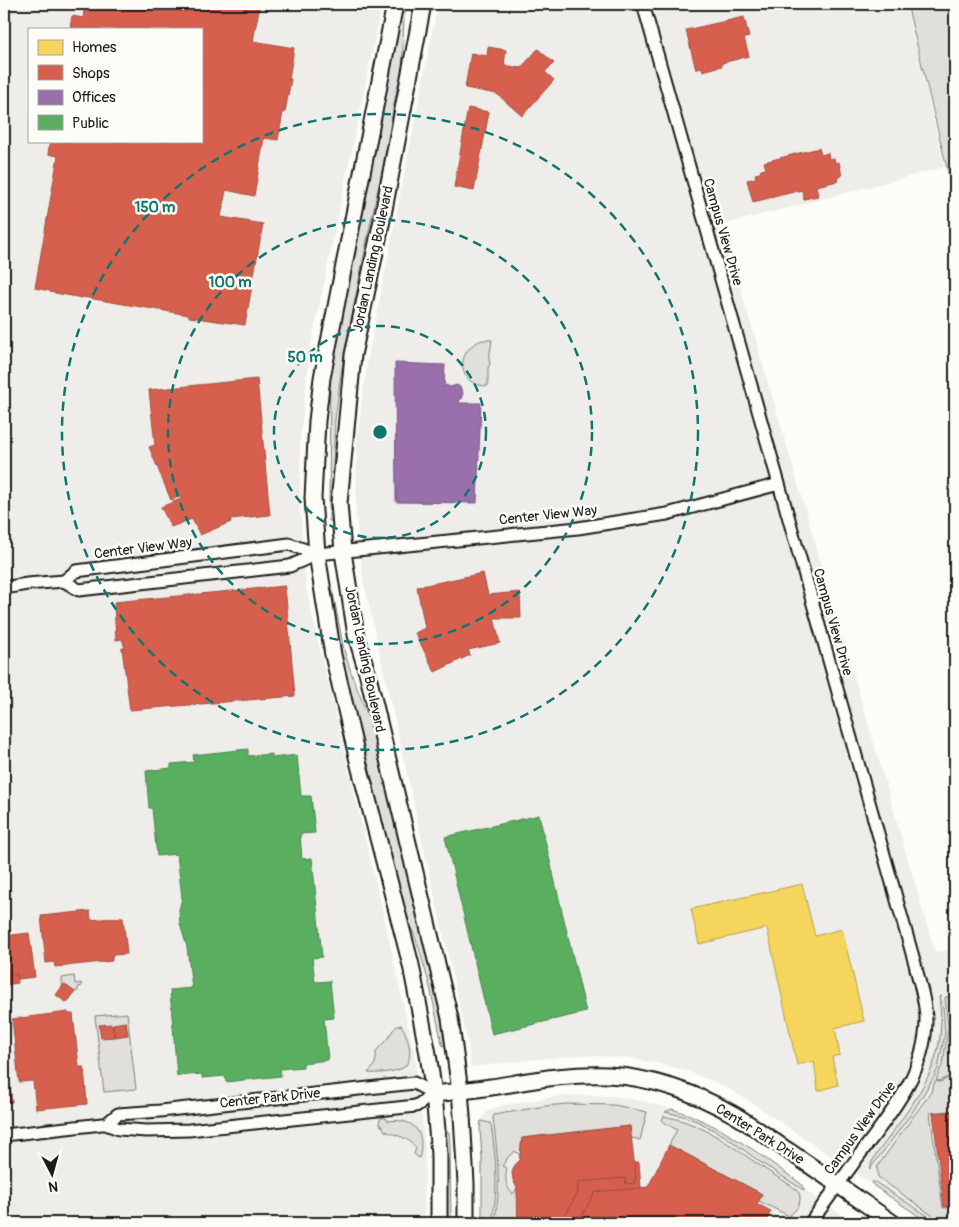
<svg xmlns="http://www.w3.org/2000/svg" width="959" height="1227" font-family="Pangolin,sans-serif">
	<rect width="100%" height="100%" fill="#fdfcf7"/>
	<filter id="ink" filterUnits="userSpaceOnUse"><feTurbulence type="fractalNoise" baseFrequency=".02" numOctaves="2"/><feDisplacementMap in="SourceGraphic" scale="10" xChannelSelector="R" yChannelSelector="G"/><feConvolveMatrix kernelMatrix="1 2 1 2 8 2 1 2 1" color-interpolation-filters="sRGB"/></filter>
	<g filter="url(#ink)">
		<g fill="#eeede9" fill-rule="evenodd">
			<path d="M4 4H382L310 350 300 438V508L306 587 317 638 382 908 415 1058 425 1149 424 1223H4ZM29 29H201V141H29Z"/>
			<path d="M438 4H906L945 167 722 225 935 952 955 949V1223H929L748 1100 718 1083 686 1071 656 1063 630 1058 583 1055 538 1059 471 1067 468 1043 364 584 356 518 357 438 367 363Z"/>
			<path d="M593 1095 613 1096 643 1101 672 1109 704 1121 731 1135 800 1183 805 1190 846 1218V1223H482V1187L480 1126 481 1120 485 1114 489 1110 503 1105 560 1096Z"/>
		</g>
		<g fill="#e0dfdb" stroke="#7e7e7c">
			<path d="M403 4H407L404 19 402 72 397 88 383 166 371 221 346 344 340 380 335 420 333 465V521H329L330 367Z"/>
			<path d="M907 4H955V201Z"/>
			<path d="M482 340H492L489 359 490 364 488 368V386C458 387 453 351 482 340Z"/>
			<path d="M329 586 332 588 344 650 352 675 369 719 410 886 443 1025 445 1044 443 1046 442 1044 430 987 419 948 407 916 396 881 345 672 327 587Z"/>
			<path d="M74 976 75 984 81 983 82 986 78 987V991L63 993 62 978Z"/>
			<path d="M941 995 944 1015 945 1034 938 1069 934 1077 912 1113 870 1169C872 1156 885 1144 892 1133 924 1088 948 1055 939 997Z"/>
			<path d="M955 996V1073L940 1081 936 1080 943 1063 948 1028 945 997Z"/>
			<path d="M127 1013 136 1089 104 1092 95 1016Z"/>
			<path d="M401 1025C408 1035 415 1058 404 1067 398 1072 376 1074 368 1073 375 1066 377 1061 376 1051L389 1037 393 1030 397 1026Z"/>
			<path d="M955 1075V1110L930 1113 943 1208 955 1207V1223H943L878 1177 877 1167 923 1103 931 1092 935 1081 940 1082Z"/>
			<path d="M567 1104 614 1105 647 1112 640 1140 633 1138 631 1139 630 1126 522 1138 520 1156 515 1151 509 1156 502 1166 507 1168C505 1177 505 1187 513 1194L517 1188 518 1223H494C502 1188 497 1152 493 1117L494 1115 545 1106Z"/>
			<path d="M672 1109 690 1115 720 1129 752 1149 800 1183 805 1190 802 1189 760 1162 725 1136 699 1122 683 1116 665 1112Z"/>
			<path d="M664 1116C671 1118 679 1119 686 1122 718 1133 743 1155 771 1173 778 1178 795 1186 799 1193 803 1202 796 1211 789 1216L759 1201 762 1194 669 1145 677 1130 662 1121Z"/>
			<path d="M381 1118H386L388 1121C404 1119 419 1123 421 1142 421 1147 421 1153 419 1158L414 1154 416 1148C410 1138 396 1135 385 1131L383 1127 380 1125 379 1122Z"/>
			<path d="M481 1121 490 1123 491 1125C496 1155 499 1194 491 1223H482V1158L480 1129Z"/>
			<path d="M444 1132H449L450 1146 451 1223H446L447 1160Z"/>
			<path d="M872 1182H875L939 1223H929L874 1186Z"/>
		</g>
		<path fill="#f6d55c" stroke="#b59e49" d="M802 884 815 936 842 929 864 1021 835 1028 840 1055 832 1057 838 1085 818 1091 814 1061 797 1065 767 928 699 944 691 909Z"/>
		<g fill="#d6604d" stroke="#9e4c3e">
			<path d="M85 4H189L208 7V4H260L253 41 294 48 289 79H291L285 112H283L278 140 264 138 254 196 226 190 221 217 263 224 245 325 189 317V315L82 297V298L50 292V291L35 288 58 156 48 154 50 141H201V29H70L72 16 83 18Z"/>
			<path d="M744 17 749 37 744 38 749 56 722 63V66L703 71 702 67 696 70 686 30Z"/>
			<path d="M488 47 506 50 504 65 521 68 538 49 554 63 545 72 554 80 522 116 497 94 465 88 471 53 487 56Z"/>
			<path d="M468 108 489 112 474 191 454 187Z"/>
			<path d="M819 148 821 155 828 153 829 159 834 158 835 163 839 162 842 176 837 178 838 181 816 186 818 196 804 199 802 190 753 202 747 180 756 178 755 174 760 173 761 170 766 169 764 162Z"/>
			<path d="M257 379 270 515 230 519 231 522 200 535 192 519 171 527 161 507 183 498 182 496 171 500 149 447 155 445 149 390Z"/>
			<path d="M483 573 488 595 520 592 521 618H494L500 643 468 650 470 655 435 672 415 633 425 628 417 587Z"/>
			<path d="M285 586 295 696 130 710 122 648H125L122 639 116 640 114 602Z"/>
			<path d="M90 911 91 920 123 917 127 954 112 955V961L55 967 54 962 46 963 41 916Z"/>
			<path d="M29 933 35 977 18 979 17 974 4 976V936Z"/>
			<path d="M17 974 18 983 4 985V976Z"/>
			<path d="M64 984 75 992 67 1003 56 995Z"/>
			<path d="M68 1012V1014H73L79 1067H84L87 1104 36 1109 33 1081 19 1082 12 1019Z"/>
			<path d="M126 1022 128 1035 115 1037 113 1024Z"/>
			<path d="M112 1024 114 1037 101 1038 99 1025Z"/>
			<path d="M4 1055V1061H7L12 1102 4 1103Z"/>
			<path d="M955 1111V1205L944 1207 933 1113Z"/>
			<path d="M630 1126 636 1178 634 1179 635 1183 626 1184 625 1178 578 1182V1192L565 1216V1223H518L517 1188 513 1180 512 1172 515 1165 521 1159 519 1158 520 1156 522 1138Z"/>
			<path d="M669 1145 762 1194 757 1204 771 1211 765 1223H578L595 1192 648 1187Z"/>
			<path d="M634 1162H639L641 1188 595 1192 578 1223H565V1216L578 1192V1182L625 1178 626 1184 635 1183 634 1179 636 1178Z"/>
		</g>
		<path fill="#9970ab" stroke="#745780" d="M395 363 445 365 444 388 446 385 450 387 457 385 460 387 463 393 461 399 458 403H481L477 503 396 502Z"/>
		<g fill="#5aae61" stroke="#47824c">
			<path d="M248 749V756L272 754V758L297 755 301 796H311L315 833 300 834 302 859 312 858 322 957 312 958 315 982 330 981 334 1018 324 1019 328 1060 303 1063V1067L280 1069 281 1076 226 1082 225 1076 202 1078V1074L177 1076 170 990 192 988 187 947 180 924 179 910 182 898 177 854 157 856 152 808H149L146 771 171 768V764L194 762 193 755Z"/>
			<path d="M539 815 586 1012 492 1034 445 837Z"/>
		</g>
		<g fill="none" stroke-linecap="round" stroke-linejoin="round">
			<g stroke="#1c1c1c" stroke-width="15">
				<g id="street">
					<path d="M643 4 915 964C919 982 926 1001 926 1020 926 1075 886 1119 855 1161 840 1182 825 1203 810 1223"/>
					<path d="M64 581 79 590 290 566 317 554 578 528 667 514 779 484"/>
					<path d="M4 588 27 584 64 581 76 571 289 544 317 554"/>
					<path d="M4 1135 102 1124H106L119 1129 146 1131 189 1130 416 1106 434 1094 414 1083 160 1111 118 1114 106 1124"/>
				</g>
			</g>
			<g stroke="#1c1c1c" stroke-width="19">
				<g id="secondary">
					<path d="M395 4 322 378 317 421 313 498 317 554 333 655 359 765 411 965 428 1054 434 1094 439 1155V1223"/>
					<path d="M423 4 382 220 353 355 339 503 343 552 356 635 367 672 450 1018 460 1091 462 1116 466 1183V1223"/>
					<path d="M434 1094C453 1092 472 1090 491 1087 530 1081 568 1073 608 1075 651 1077 696 1093 733 1114 752 1125 769 1138 787 1150 823 1174 858 1199 893 1223"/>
				</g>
			</g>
			<use href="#street" stroke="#fdfcf7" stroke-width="11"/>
			<use href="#secondary" stroke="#fdfcf7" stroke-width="15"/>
		</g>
	</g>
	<g fill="none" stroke="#0f766e" stroke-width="2.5" stroke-dasharray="9 6">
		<circle cx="380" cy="432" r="106"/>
		<circle cx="380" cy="432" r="212"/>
		<circle cx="380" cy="432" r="318"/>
	</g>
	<g text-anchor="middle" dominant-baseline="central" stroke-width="5" stroke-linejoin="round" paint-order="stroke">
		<g font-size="14" fill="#1c1c1c" stroke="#fdfcf7">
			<text transform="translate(723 232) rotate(74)">Campus View Drive</text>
			<text transform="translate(373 259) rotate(-78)">Jordan Landing Boulevard</text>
			<text transform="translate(548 515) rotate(-6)">Center View Way</text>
			<text transform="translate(143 548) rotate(-7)">Center View Way</text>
			<text transform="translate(833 622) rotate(74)">Campus View Drive</text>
			<text transform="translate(365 659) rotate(78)">Jordan Landing Boulevard</text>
			<text transform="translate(270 1098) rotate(-6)">Center Park Drive</text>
			<text transform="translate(860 1128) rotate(-54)">Campus View Drive</text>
			<text transform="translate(760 1134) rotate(32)">Center Park Drive</text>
		</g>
	</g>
	<circle cx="380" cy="432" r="8" fill="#0f766e" stroke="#fdfcf7" stroke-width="2.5"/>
	<g font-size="15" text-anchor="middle" font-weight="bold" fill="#0f766e" stroke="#fdfcf7" stroke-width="5" stroke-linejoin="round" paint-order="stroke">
		<text x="155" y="212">150 m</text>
		<text x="230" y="287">100 m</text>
		<text x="305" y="362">50 m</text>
	</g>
	<rect width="959" height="1227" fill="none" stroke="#fdfcf7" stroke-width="20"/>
	<rect x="10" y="10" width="939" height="1207" fill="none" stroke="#1c1c1c" stroke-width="2" filter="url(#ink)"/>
	<rect x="28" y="28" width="175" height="115" fill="#fdfcf7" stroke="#a3a29f"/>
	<rect x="38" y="40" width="25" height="15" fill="#f6d55c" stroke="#a3a29f"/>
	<text x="72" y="52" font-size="15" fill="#1c1c1c">Homes</text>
	<rect x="38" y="65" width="25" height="15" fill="#d6604d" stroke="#a3a29f"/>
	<text x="72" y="78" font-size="15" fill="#1c1c1c">Shops</text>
	<rect x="38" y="90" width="25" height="15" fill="#9970ab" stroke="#a3a29f"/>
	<text x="72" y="102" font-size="15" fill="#1c1c1c">Offices</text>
	<rect x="38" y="115" width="25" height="15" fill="#5aae61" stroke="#a3a29f"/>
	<text x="72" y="128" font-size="15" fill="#1c1c1c">Public</text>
	<g transform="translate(52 1174) rotate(174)" stroke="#fdfcf7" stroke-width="4" paint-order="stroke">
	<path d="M0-4L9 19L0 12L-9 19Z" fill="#1c1c1c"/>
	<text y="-8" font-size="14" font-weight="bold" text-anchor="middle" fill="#1c1c1c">N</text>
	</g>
</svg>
